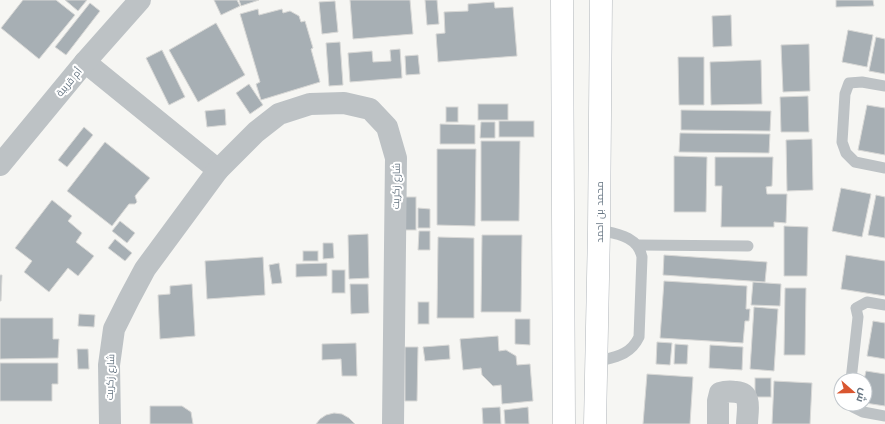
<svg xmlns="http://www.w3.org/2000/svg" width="885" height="424" font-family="'Work Sans',Cairo,sans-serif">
	<rect width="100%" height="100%" fill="#f6f6f3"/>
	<g fill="#a7afb4" stroke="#d8d8d6">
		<path d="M23 0H56L75 15 39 59 1 28Z"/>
		<path d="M65 0H87L78 11Z"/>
		<path d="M214 0H237L240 6 221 15Z"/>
		<path d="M239 0H259L241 6Z"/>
		<path d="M350 0H410L413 34 353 39Z"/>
		<path d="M425 0H437L439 24 427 25Z"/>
		<path d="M836 0H873L874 6 836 7Z"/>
		<path d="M335 1 338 32 322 34 319 2Z"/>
		<path d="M494 2 495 8 513 7 517 56 438 62 436 34 445 33 444 12 468 11V4Z"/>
		<path d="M90 3 100 11 66 55 55 47Z"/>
		<path d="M258 9 259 15 282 9 283 13 290 11 299 16 301 22 305 21 313 48 311 49 320 82 261 100 256 84 260 82 240 14Z"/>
		<path d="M731 15 732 46 713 47 712 16Z"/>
		<path d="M216 23 245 75 198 102 169 50Z"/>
		<path d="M848 30 873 35 867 67 842 62Z"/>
		<path d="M876 37 885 39V74L869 71Z"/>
		<path d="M340 42 343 85 329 86 326 43Z"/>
		<path d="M809 44 810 91 783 92 781 45Z"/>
		<path d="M400 49 402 78 350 82 348 53 372 51 373 62 391 61 390 50Z"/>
		<path d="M162 50 185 97 169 105 146 58Z"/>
		<path d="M418 55 420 74 406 75 405 56Z"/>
		<path d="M678 57H704V105H679Z"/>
		<path d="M761 60 762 104 711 105 710 62Z"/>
		<path d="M249 84 263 105 250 114 236 93Z"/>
		<path d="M808 96 809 132H781L780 97Z"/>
		<rect x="478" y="104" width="30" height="16"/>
		<path d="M867 105 885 108V155L858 150Z"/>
		<rect x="446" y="107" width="12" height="15"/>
		<path d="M225 109 226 125 207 127 205 111Z"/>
		<path d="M681 110 771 111 770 131 681 130Z"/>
		<rect x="499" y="121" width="35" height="16"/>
		<path d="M481 122H495V138H480Z"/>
		<path d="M440 124 475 125V144H440Z"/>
		<path d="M84 127 93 135 67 167 58 160Z"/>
		<path d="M680 133 770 134 769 153 679 152Z"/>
		<path d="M812 139 813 190 787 191 786 140Z"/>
		<path d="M481 141H520L519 221H481Z"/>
		<path d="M105 142 150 178 135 196 137 202 135 204H129L112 226 67 191Z"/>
		<path d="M437 149H476L475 226 437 225Z"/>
		<path d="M674 156 707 157 706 212H674Z"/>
		<path d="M715 157H773L772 186 766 187 767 194H787L786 223 774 222V227H721L722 186H715Z"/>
		<path d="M841 188 871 194 862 237 832 231Z"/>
		<path d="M876 195 885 197V238L868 235Z"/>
		<rect x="405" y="197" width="11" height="33"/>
		<path d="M52 200 72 216 68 221 82 233 76 242 94 256 78 276 68 268 49 292 24 272 32 261 15 248Z"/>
		<path d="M418 208 430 209V228H418Z"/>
		<path d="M120 221 135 233 127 243 112 231Z"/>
		<path d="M784 226 808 227 807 276H784Z"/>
		<path d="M419 231H430V250H418Z"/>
		<path d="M368 234 369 278 349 279 348 235Z"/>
		<path d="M482 235H522L521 312H481Z"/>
		<path d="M438 237 474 238V318H437Z"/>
		<path d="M115 239 132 253 125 261 108 248Z"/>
		<path d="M323 243H333L334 258 323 259Z"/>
		<rect x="303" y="251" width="15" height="10"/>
		<path d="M664 255 767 262 765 282 663 275Z"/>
		<path d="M846 255 885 261V296L841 289Z"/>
		<path d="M263 257 265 295 207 299 205 261Z"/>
		<path d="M279 263 282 283 272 284 269 265Z"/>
		<path d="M327 263V276L296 277V264Z"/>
		<rect x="332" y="270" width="13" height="23"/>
		<path d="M0 275H2L1 301H0Z"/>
		<path d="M664 281 747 286 746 309H750L749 321H745L743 343 660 338Z"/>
		<path d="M753 282 781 284 780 306 751 305Z"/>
		<path d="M192 284 195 336 160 339 158 295 170 294V286Z"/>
		<path d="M350 284H368L369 313 351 314Z"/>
		<path d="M785 288H806L805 355H784Z"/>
		<rect x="418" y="302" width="11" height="22"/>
		<path d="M754 307 778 309 774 371 750 369Z"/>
		<path d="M79 314 95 315 94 327 78 326Z"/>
		<path d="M0 318H53V339H59L58 358 0 359Z"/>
		<path d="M515 319H530V345L515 344Z"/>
		<path d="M873 321 885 323V359L867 356Z"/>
		<path d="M498 336 499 351 506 350 516 356 517 365 530 364 533 401 502 404 501 385 493 386 482 375 481 368 463 370 460 339Z"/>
		<path d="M657 342 672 343 670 365 656 364Z"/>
		<path d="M356 343 357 376H342L341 359 322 360V344Z"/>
		<path d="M675 344 688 345 687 364H674Z"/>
		<path d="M449 345 450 359 425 361 423 347Z"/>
		<path d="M710 345 743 347 742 370 709 368Z"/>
		<path d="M405 347H418L417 401H405Z"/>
		<path d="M77 349H88L89 369H78Z"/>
		<path d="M0 363H58V384H52V401H0Z"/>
		<path d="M866 371 885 374V406L865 403 864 380Z"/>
		<path d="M647 374 693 377 690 424H643Z"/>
		<rect x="755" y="378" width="16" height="19"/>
		<path d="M774 381 812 383 810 424H772Z"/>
		<path d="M150 406H182L191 412 193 424H150Z"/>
		<path d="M500 407 501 424H483L482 408Z"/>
		<path d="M528 407 529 424H505L504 410Z"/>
		<path d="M334 413 342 414 349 418 355 424H316L320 419 326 415Z"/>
	</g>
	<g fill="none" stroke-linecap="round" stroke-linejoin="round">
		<g stroke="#b2b7bc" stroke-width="23">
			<g id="secondary">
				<path d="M562 0 564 424"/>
				<path d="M595 424 599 230 601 0"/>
			</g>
		</g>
		<g stroke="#bdc2c5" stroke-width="11">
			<path d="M885 86 862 82 849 83 845 94 842 142 846 153 855 162 885 168"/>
			<path d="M638 245 748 246"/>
			<path d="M596 362C614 357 630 356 639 337L642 257C638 236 617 234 599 230"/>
			<path d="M851 380 858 317 856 308 867 302 885 305"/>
			<path d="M853 404V407L863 412 885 416"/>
		</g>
		<g stroke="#bdc2c5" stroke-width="22">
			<path d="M85 62 218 170"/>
			<path d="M0 165 85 62 140 0"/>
			<path d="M110 424 109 365 114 329 129 299 145 269 218 170 256 132 279 114 310 104 344 103 370 109 387 127 396 158 393 424"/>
			<path d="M718 424V401L720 393C726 391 730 391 736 392 753 393 747 412 747 424"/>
		</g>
		<use href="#secondary" stroke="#fff" stroke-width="22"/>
	</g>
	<g text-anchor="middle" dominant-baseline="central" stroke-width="4" stroke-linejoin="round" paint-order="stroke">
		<g font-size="10" fill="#677683" stroke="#fff">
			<text transform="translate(69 82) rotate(-50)">أم قريبة</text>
			<text transform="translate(396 186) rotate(-89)">شارع زكريت</text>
			<text transform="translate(599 212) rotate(-90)">محمد بن احمد</text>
			<text transform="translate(110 377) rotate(-88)">شارع زكريت</text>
		</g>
	</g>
	<g transform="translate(853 392) rotate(110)"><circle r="19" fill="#ffffff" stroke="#c2c8cd"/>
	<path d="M0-3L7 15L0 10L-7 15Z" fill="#d95630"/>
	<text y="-6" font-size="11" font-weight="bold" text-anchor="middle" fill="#677683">ش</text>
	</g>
</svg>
